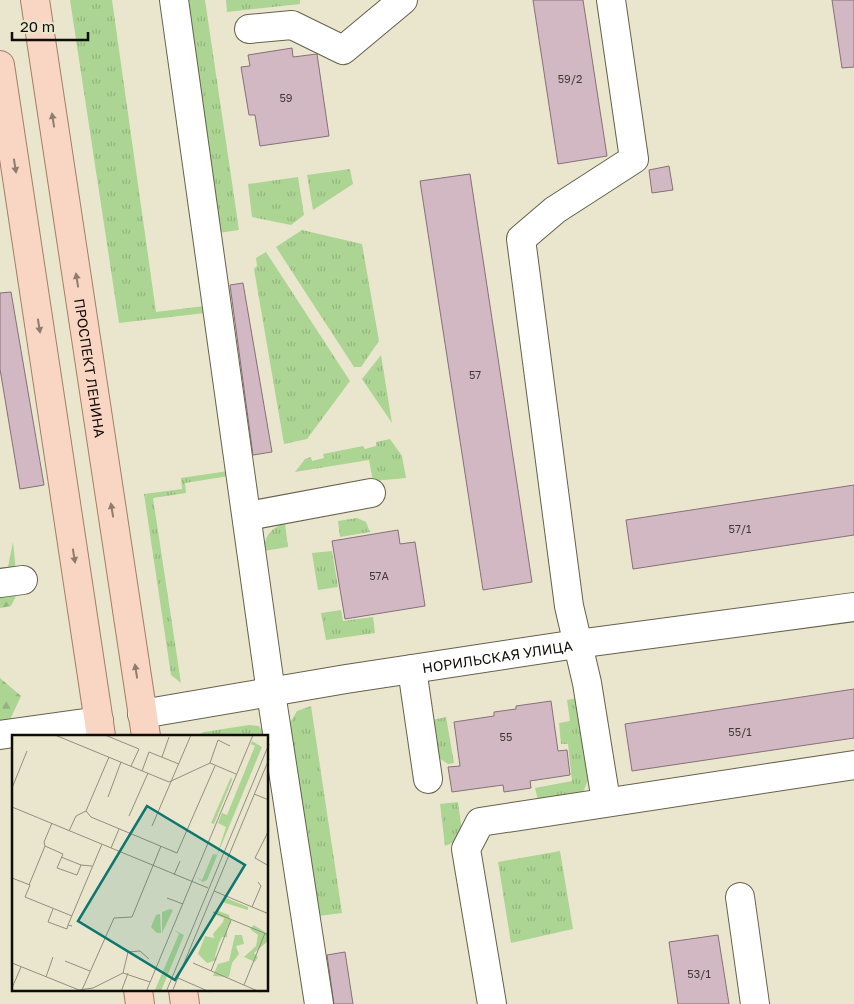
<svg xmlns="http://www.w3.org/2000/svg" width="854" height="1004" font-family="'Golos Text',sans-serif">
	<defs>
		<pattern id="grass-tufts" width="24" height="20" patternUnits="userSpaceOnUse" patternTransform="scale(1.25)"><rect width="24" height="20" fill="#acd493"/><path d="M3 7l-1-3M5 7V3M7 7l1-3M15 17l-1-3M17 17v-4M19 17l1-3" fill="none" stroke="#93b57d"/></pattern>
		<pattern id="forest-firs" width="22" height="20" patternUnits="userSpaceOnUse" patternTransform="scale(1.25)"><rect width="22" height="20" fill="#acd493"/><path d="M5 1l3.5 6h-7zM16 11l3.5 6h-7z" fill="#93b57d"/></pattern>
	</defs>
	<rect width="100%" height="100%" fill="#eae6ce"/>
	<g fill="url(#grass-tufts)">
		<path d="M70 0H112L156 312 204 306 205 313 119 323Z"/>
		<path d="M187 0H205L239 230 218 233Z"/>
		<path d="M226 0H300V4L227 12Z"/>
		<path d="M350 169 353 184 313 210 307 175Z"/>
		<path d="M298 177 304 215 291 225 252 217 248 184Z"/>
		<path d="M302 230 362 244 379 341 361 367H354L276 247Z"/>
		<path d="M266 252 350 381 307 439 284 444 254 269 257 266 256 258Z"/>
		<path d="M381 355 392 423 362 379Z"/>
		<path d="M390 439 402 456 406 478 373 481 369 460 295 472 305 459 311 457 312 461 324 458 323 454 363 446 365 449 376 446V442Z"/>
		<path d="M228 471 229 476 185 483 186 493 153 498 181 683 171 675 144 494 182 489 181 478Z"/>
		<path d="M357 518 366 522 370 532 340 537 338 521Z"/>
		<path d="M285 523 288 547 264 551C264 536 271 528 285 523Z"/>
		<path d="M332 551 338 587 318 590 312 553Z"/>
		<path d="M341 610 343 621 373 617 375 633 326 640 321 613Z"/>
		<path d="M579 698 590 775 584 790 579 794 538 800 535 788 572 781 568 744H561L559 723 570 721 567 700Z"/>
		<path d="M311 706 342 913 319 916 290 723 297 711Z"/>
		<path d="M446 717 454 763 448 764 436 756 428 721Z"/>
		<path d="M249 725 259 726 266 736H195L204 732Z"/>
		<path d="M458 802 462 832 459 840 445 846 440 804Z"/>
		<path d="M560 851 573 929 511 943 498 862Z"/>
	</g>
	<g fill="url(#forest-firs)">
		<path d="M13 542 18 592 11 606 0 608V573L7 572Z"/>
		<path d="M0 678 21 696 9 722 0 724Z"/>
	</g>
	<g fill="#d2b8c2" stroke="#876f79">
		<path d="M533 0H583L607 156 558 164Z"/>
		<path d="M832 0H854V67L842 68Z"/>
		<path d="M292 48 293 57 317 54 329 136 260 146 255 115H249L241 67 250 66 248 55Z"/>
		<path d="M669 166 673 190 652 193 649 170Z"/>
		<path d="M470 174 532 582 483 590 420 181Z"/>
		<path d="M243 283 272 452 253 455 230 285Z"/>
		<path d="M11 292 44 485 20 489 0 369V293Z"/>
		<path d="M854 485V535L633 569 626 520Z"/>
		<path d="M398 530 400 544 415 542 425 606 345 619 332 541Z"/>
		<path d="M854 689V738L632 771 625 724Z"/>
		<path d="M551 701 558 751 567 750 570 775 530 781 531 788 504 792 503 785 452 792 448 767 460 766 454 722 494 716V712L516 709V706Z"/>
		<path d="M718 935 729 1004H678L669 942Z"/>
		<path d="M345 952 353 1004H334L327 955Z"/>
	</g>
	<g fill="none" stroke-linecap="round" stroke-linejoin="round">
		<g stroke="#65614c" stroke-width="30">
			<g id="minor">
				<path d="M174 0 271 693 319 1004"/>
				<path d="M249 29 292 25 343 50 403 0"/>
				<path d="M248 516 371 493"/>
				<path d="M0 583 23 580"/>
				<path d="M412 669 428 779"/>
				<path id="s1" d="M142 714 346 679 577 644 854 607"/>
				<path d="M0 735 99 721"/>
				<path d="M606 801 587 683 569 606 521 239 555 210 634 159 611 0"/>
				<path d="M740 897 755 1004"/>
				<path d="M492 1004 466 849 480 822 854 765"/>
			</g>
		</g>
		<g stroke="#a47d67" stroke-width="30">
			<g id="major">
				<path id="s2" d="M35 0 146 736"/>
				<path d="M0 65 101 736"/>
				<path d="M138 990 140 1004"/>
				<path d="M183 990 185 1004"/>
			</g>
		</g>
		<use href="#minor" stroke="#fff" stroke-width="28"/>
		<use href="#major" stroke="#f9d6c3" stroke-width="28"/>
	</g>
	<defs><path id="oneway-solid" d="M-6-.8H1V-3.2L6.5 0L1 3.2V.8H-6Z" transform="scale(1.25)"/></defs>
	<g fill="#907c6e">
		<use href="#oneway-solid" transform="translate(53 120) rotate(-99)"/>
		<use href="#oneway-solid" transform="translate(15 166) rotate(81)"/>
		<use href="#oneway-solid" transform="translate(77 280) rotate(-99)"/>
		<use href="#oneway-solid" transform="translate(39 326) rotate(81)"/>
		<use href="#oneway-solid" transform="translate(112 510) rotate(-99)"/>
		<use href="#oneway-solid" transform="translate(74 556) rotate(81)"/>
		<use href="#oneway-solid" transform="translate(136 671) rotate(-99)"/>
	</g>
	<g text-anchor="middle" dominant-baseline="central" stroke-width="5" stroke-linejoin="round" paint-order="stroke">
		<g font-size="11" fill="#403835">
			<text x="570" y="78">59/2</text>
			<text x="286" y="97">59</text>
			<text x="475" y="374">57</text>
			<text x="740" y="528">57/1</text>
			<text x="379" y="575">57А</text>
			<text x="740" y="731">55/1</text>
			<text x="506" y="736">55</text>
			<text x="699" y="973">53/1</text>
		</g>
		<g font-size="14" fill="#0f0d06" stroke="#eae6ce">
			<text stroke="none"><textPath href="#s2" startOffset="372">ПРОСПЕКТ ЛЕНИНА</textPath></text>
			<text stroke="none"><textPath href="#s1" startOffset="360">НОРИЛЬСКАЯ УЛИЦА</textPath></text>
		</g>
	</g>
	<g transform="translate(12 735)">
		<rect width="256" height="256" fill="#eae6ce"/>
		<path d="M240 6 250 12 195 145 191 147 184 142 190 145 201 119 205 120 214 92 206 88 210 78 215 80 243 11 239 9ZM219 42 220 45 202 89 199 88ZM158 174 161 175 150 198V177ZM148 179 149 198H145L139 192 144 180ZM162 195 172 200 149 256 142 257 167 199Z" fill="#acd493"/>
		<path d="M212 162 236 172V175L210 167ZM204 175 217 180 219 188 215 193V202H210L207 208 203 221 205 225 195 228 186 219 193 201 202 203 201 199 211 187 212 183 202 179 199 182ZM242 190 256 199V206L242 218 246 222 243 227 232 222 244 211 246 200 238 194ZM223 200H230L232 209 224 211 227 219 220 228 217 242 201 241 206 229 217 226Z" fill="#acd493"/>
		<path fill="none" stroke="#928f7e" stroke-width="1" d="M43 0 157 47 198 28 224 39M93 0 127 14 119 31M150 22 157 2M198 28 206 5 218 11M130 36 137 17 167 29M0 53 15 16M242 59 257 65M96 62 109 27M0 72 196 153M74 76 97 22M117 81 136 38M40 88 32 107 33 111 51 119 45 133 65 140 69 130 80 131M140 91 179 0M257 95 243 123 257 131M57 96 64 81 74 76 79 82 165 118 203 31M99 113 107 94M49 122 69 130M162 140 168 126M0 143 18 150 13 162 60 181M17 150 33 111M202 156 257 179M155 163 171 169M240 172 249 151 246 147M41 174 36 187 55 194 56 190M201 177 257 200M60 191 56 190 90 109M53 226 78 236M0 228 67 255 81 253 111 238 138 247M181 228 248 257M199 236 219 185M111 238 116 217 128 216 137 224M34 242 41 222M166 243 198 257M232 250 253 198M0 253 9 232M70 255 102 183 120 182 149 111M109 257 116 238M134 257 241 0M154 257 257 9M160 257 257 24"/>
		<path fill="#0f766e" fill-opacity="0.15" stroke="#0f766e" stroke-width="2.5" d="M135 71 233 130 163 245 66 186Z"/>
		<rect width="256" height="256" fill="none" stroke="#0f0d06" stroke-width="2.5"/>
	</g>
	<path d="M12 32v8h76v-8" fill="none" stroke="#0f0d06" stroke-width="2.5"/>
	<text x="20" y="32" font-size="15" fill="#0f0d06" stroke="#eae6ce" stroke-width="4" paint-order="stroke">20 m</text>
</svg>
